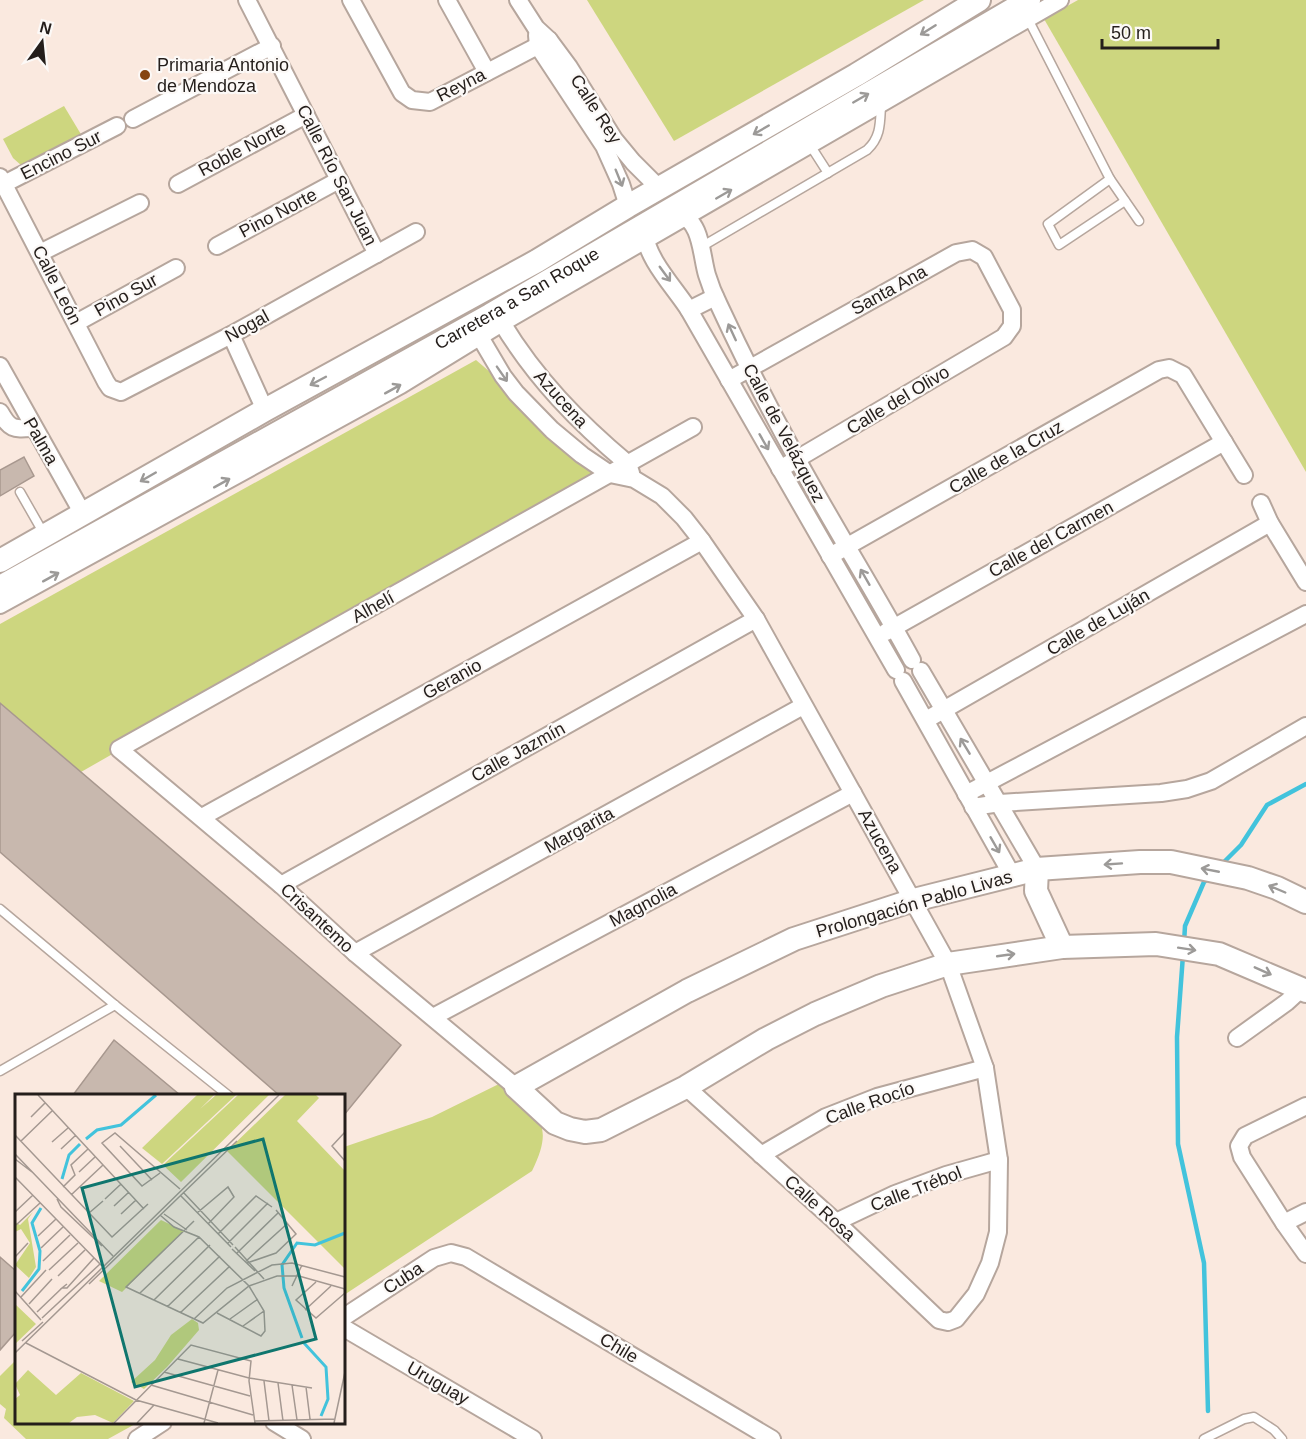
<svg xmlns="http://www.w3.org/2000/svg" width="1306" height="1439" font-family="Arial,sans-serif">
	<rect width="100%" height="100%" fill="#fae9df"/>
	<g fill="#cdd67f">
		<path d="M587 0H924L674 141Z"/>
		<path d="M1078 0H1306V472L1044 19Z"/>
		<path d="M64 106 82 136 22 166 13 158 3 139Z"/>
		<path d="M476 360 606 472 81 772 0 703V624Z"/>
		<path d="M505 1081C537 1116 556 1122 532 1171L344 1295V1147L432 1117Z"/>
		<path d="M16 1360V1422L137 1423 108 1439H26L4 1418 6 1409 0 1404V1376Z"/>
	</g>
	<g fill="none" stroke-linecap="round" stroke-linejoin="round">
		<g stroke="#42c3dc" stroke-width="4.5">
			<path d="M1222 864 1241 845 1267 805 1306 784"/>
			<path d="M1184 943 1185 926 1204 882 1210 877"/>
			<path d="M1183 955 1177 1037 1178 1144 1204 1263 1208 1411"/>
		</g>
	</g>
	<g fill="#c8b8ae" stroke="#a8988f" stroke-width="1.5">
		<path d="M24 457 34 476 0 496V470Z"/>
		<path d="M0 703 401 1045 344 1115V1095H279L0 852Z"/>
		<path d="M114 1040 180 1095H73Z"/>
		<path d="M0 1257 16 1271V1332L0 1350Z"/>
	</g>
	<g fill="none" stroke-linecap="round" stroke-linejoin="round">
		<g stroke="#b6a69d" stroke-width="11">
			<g id="lane">
				<path d="M1028 19 1110 179 1139 221"/>
				<path d="M810 145 828 173"/>
				<path d="M1110 179 1048 224 1059 245 1125 201"/>
				<path d="M701 247 867 150C881 137 880 123 881 105"/>
				<path d="M20 492 44 534"/>
				<path d="M0 909 115 1005 229 1096"/>
				<path d="M0 1071 115 1005"/>
				<path d="M1204 1439 1244 1419 1254 1417 1274 1430 1282 1439"/>
			</g>
		</g>
		<g stroke="#b6a69d" stroke-width="20">
			<g id="street">
				<path d="M247 0 377 254"/>
				<path d="M351 0 402 93 412 100 430 102 549 40"/>
				<path d="M447 0 487 72"/>
				<path d="M518 0 536 28 549 40 569 67 614 139 633 162 659 188"/>
				<path d="M537 35 538 46 604 146 621 184 628 206"/>
				<path d="M133 119 272 46"/>
				<path d="M0 177 106 382 110 388 121 392 231 335 416 232"/>
				<path d="M4 184 117 126"/>
				<path d="M178 184 306 115"/>
				<path d="M678 213C702 221 701 255 707 275 710 285 714 295 719 305 743 357 769 408 797 459 834 527 875 592 912 660"/>
				<path d="M645 232C645 257 675 288 689 310L896 670"/>
				<path d="M217 246 339 180"/>
				<path d="M40 253 140 203"/>
				<path d="M689 310 715 297"/>
				<path d="M495 318 502 323C536 379 578 422 628 464L631 473"/>
				<path d="M478 322 480 337 503 376 516 393 552 430 582 455 610 474 634 479 662 496 684 518 702 541 756 619 948 964 985 1068 999 1160 998 1232 990 1263 976 1294 956 1319 948 1322 939 1320 836 1222 686 1087"/>
				<path d="M76 323 176 268"/>
				<path d="M231 335 265 410"/>
				<path d="M0 366 83 514"/>
				<path d="M729 380 956 253 972 250 984 257 1012 310V326L1004 337 780 469"/>
				<path d="M0 412C10 430 14 429 33 428"/>
				<path d="M1261 503 1270 523 1306 582"/>
				<path d="M830 556 1159 370 1169 368 1183 375 1244 475"/>
				<path d="M0 605 401 385 502 323 1060 0"/>
				<path d="M886 632 1224 442"/>
				<path d="M921 671 1037 869"/>
				<path d="M903 681 1012 875"/>
				<path d="M926 720 1270 523"/>
				<path d="M966 794 1306 614"/>
				<path d="M973 807 1000 803 1161 793 1187 789 1211 781 1306 726"/>
				<path d="M202 817 702 541"/>
				<path d="M281 885 756 619"/>
				<path d="M355 953 803 706"/>
				<path d="M433 1017 853 793"/>
				<path d="M1237 1038 1287 1002 1302 988"/>
				<path d="M516 1087 355 953 281 885 119 749 693 427"/>
				<path d="M1306 1106 1245 1136 1239 1146 1242 1157 1284 1223 1306 1254"/>
				<path d="M761 1155 826 1117 877 1097 985 1068"/>
				<path d="M836 1222 895 1194 946 1175 999 1160"/>
				<path d="M1284 1223 1306 1212"/>
				<path d="M344 1317 434 1258 451 1253 466 1257 772 1439"/>
				<path d="M344 1328 533 1439"/>
				<path d="M274 1422 302 1439"/>
				<path d="M137 1439 163 1422"/>
			</g>
		</g>
		<g stroke="#b6a69d" stroke-width="26">
			<g id="secondary">
				<path d="M0 561 265 410 537 261 628 206 856 75 979 0"/>
				<path id="s1" d="M0 587 490 315 1029 0"/>
				<path d="M1037 869 1036 891 1062 947"/>
				<path d="M1306 902 1277 888 1248 878 1171 862H1140L1037 869 914 900 794 939 687 991 516 1087 555 1123 570 1129 585 1132 601 1130 686 1087 766 1039 815 1014 881 986 948 964 1062 947 1156 944 1219 954 1306 991"/>
			</g>
		</g>
		<use href="#lane" stroke="#fff" stroke-width="8"/>
		<use href="#street" stroke="#fff" stroke-width="16"/>
		<use href="#secondary" stroke="#fff" stroke-width="22"/>
	</g>
	<defs><path id="oneway-shaft" d="M-6 0H5M1.5-3L5.5 0L1.5 3" fill="none" stroke-width="1.6" stroke-linecap="round" stroke-linejoin="round" transform="scale(1.5)"/></defs>
	<g stroke="#9c9a98">
		<use href="#oneway-shaft" transform="translate(928 30) rotate(148)"/>
		<use href="#oneway-shaft" transform="translate(861 98) rotate(-30)"/>
		<use href="#oneway-shaft" transform="translate(761 130) rotate(150)"/>
		<use href="#oneway-shaft" transform="translate(619 178) rotate(68)"/>
		<use href="#oneway-shaft" transform="translate(724 194) rotate(-30)"/>
		<use href="#oneway-shaft" transform="translate(665 274) rotate(54)"/>
		<use href="#oneway-shaft" transform="translate(732 332) rotate(-115)"/>
		<use href="#oneway-shaft" transform="translate(502 374) rotate(55)"/>
		<use href="#oneway-shaft" transform="translate(318 381) rotate(152)"/>
		<use href="#oneway-shaft" transform="translate(393 389) rotate(-29)"/>
		<use href="#oneway-shaft" transform="translate(764 442) rotate(60)"/>
		<use href="#oneway-shaft" transform="translate(148 477) rotate(150)"/>
		<use href="#oneway-shaft" transform="translate(222 483) rotate(-29)"/>
		<use href="#oneway-shaft" transform="translate(51 577) rotate(-29)"/>
		<use href="#oneway-shaft" transform="translate(865 577) rotate(-120)"/>
		<use href="#oneway-shaft" transform="translate(965 746) rotate(-121)"/>
		<use href="#oneway-shaft" transform="translate(995 845) rotate(60)"/>
		<use href="#oneway-shaft" transform="translate(1113 864) rotate(176)"/>
		<use href="#oneway-shaft" transform="translate(1210 870) rotate(-169)"/>
		<use href="#oneway-shaft" transform="translate(1277 889) rotate(-157)"/>
		<use href="#oneway-shaft" transform="translate(1187 949) rotate(9)"/>
		<use href="#oneway-shaft" transform="translate(1006 955) rotate(-8)"/>
		<use href="#oneway-shaft" transform="translate(1263 971) rotate(24)"/>
	</g>
	<circle fill="#864510" stroke="#fcf9f7" stroke-width="2" cx="145" cy="75" r="6"/>
	<g text-anchor="middle" dominant-baseline="central" stroke-width="4.5" stroke-linejoin="round" paint-order="stroke">
		<g font-size="18" fill="#241e1b" stroke="#fcf9f7" text-anchor="start">
			<text x="157" y="65">Primaria Antonio<tspan x="157" dy="21">de Mendoza</tspan></text>
		</g>
		<g font-size="18" fill="#241e1b" stroke="#fcf9f7">
			<text transform="translate(461 85) rotate(-27)">Reyna</text>
			<text transform="translate(596 109) rotate(57)">Calle Rey</text>
			<text transform="translate(242 149) rotate(-28)">Roble Norte</text>
			<text transform="translate(61 155) rotate(-27)">Encino Sur</text>
			<text transform="translate(337 175) rotate(63)">Calle Río San Juan</text>
			<text transform="translate(278 213) rotate(-28)">Pino Norte</text>
			<text transform="translate(57 285) rotate(63)">Calle León</text>
			<text transform="translate(889 290) rotate(-29)">Santa Ana</text>
			<text transform="translate(126 295) rotate(-29)">Pino Sur</text>
			<text stroke="none"><textPath href="#s1" startOffset="592">Carretera a San Roque</textPath></text>
			<text transform="translate(247 326) rotate(-29)">Nogal</text>
			<text transform="translate(561 399) rotate(48)">Azucena</text>
			<text transform="translate(898 400) rotate(-31)">Calle del Olivo</text>
			<text transform="translate(784 433) rotate(62)">Calle de Velázquez</text>
			<text transform="translate(41 441) rotate(60)">Palma</text>
			<text transform="translate(1006 457) rotate(-30)">Calle de la Cruz</text>
			<text transform="translate(1051 539) rotate(-29)">Calle del Carmen</text>
			<text transform="translate(373 607) rotate(-29)">Alhelí</text>
			<text transform="translate(1098 622) rotate(-30)">Calle de Luján</text>
			<text transform="translate(452 679) rotate(-29)">Geranio</text>
			<text transform="translate(518 752) rotate(-29)">Calle Jazmín</text>
			<text transform="translate(579 830) rotate(-29)">Margarita</text>
			<text transform="translate(880 841) rotate(61)">Azucena</text>
			<text transform="translate(914 904) rotate(-16)">Prolongación Pablo Livas</text>
			<text transform="translate(643 905) rotate(-28)">Magnolia</text>
			<text transform="translate(317 918) rotate(43)">Crisantemo</text>
			<text transform="translate(870 1103) rotate(-20)">Calle Rocío</text>
			<text transform="translate(916 1189) rotate(-21)">Calle Trébol</text>
			<text transform="translate(820 1208) rotate(42)">Calle Rosa</text>
			<text transform="translate(403 1278) rotate(-33)">Cuba</text>
			<text transform="translate(619 1348) rotate(31)">Chile</text>
			<text transform="translate(438 1383) rotate(30)">Uruguay</text>
		</g>
	</g>
	<g transform="translate(15 1094)">
		<rect width="330" height="330" fill="#fae9df"/>
		<path d="M182 1H199L185 15 201 1H221L147 70 127 54ZM223 1H254L166 88 148 71ZM270 1H301L304 4 282 27 330 77V175L212 57ZM18 118 13 125 21 173 14 184 0 171 15 149 6 135 0 138V128L5 131ZM146 126 169 137 107 198 84 187ZM0 210 21 230 0 250ZM177 225 183 229 184 236 152 273 129 295 116 288 140 266 156 241ZM13 276 41 301 66 279 119 307 98 329 80 321 62 323 54 329H0V305L5 301 0 290Z" fill="#cdd67f"/>
		<path fill="none" stroke="#42c3dc" stroke-width="3" d="M71 45 82 36 106 31 141 1M47 85 54 61 65 50M7 197 24 175 25 157 17 129 26 114M287 244 269 194 267 171 282 149 300 151 330 139M289 249 311 273 313 305 306 322"/>
		<path fill="none" stroke="#a49891" stroke-width="1.5" d="M23 1 129 115M16 23 30 9M330 38 317 52 330 67M0 41 97 143 133 110M6 47 37 17M37 48 53 34M105 52 137 86M46 55 61 41M0 60 98 162M0 65 17 78M64 78 80 63M145 79 127 92 87 49 100 39 165 95M0 83 87 172M48 93 60 81 56 71 73 55M168 98 218 151M56 101 88 71M165 101 216 153M42 105 46 113 87 152M90 105 106 90M99 112 114 98M0 118 18 101M74 119 88 107M182 119 213 93 219 103 193 130M106 120 121 106M149 120 172 136M145 121 159 133 184 143 234 192 249 217 250 237 246 242 202 219M179 127 111 193 188 229 234 192 262 182H284L330 195M1 131 25 109M203 140 241 102 257 113M23 142 41 125M213 149 253 109M220 153 249 185M26 154 48 133M217 155 240 177M222 159 263 119M0 163 13 149M28 167 55 141M230 168 273 129M232 169 261 159 281 140 261 116M34 176 63 149M43 182 70 156M301 188 281 206 301 224 330 199M52 190 47 194H52L79 164M74 190 222 47M277 192 287 171M0 197 26 226M125 199 184 143M6 203 31 176M139 206 195 151M14 210 37 185M152 213 205 162M290 216 316 192M22 218 47 194M165 219 215 172M27 224 85 170M179 225 212 194 257 171 277 169 330 183M215 225 243 205M228 232 249 217M7 247 28 228M11 249 121 306 203 329M0 259 264 1M163 265 234 284 297 294M149 278 235 302M249 287 254 327M263 289 268 327M136 291 238 321M277 291 282 326M291 293 295 325M240 327 320 325M99 329 176 251 236 267 234 287 240 329M122 329 139 311M189 329 203 276M319 329 330 278"/>
		<path fill="#0f766e" fill-opacity="0.15" stroke="#0f766e" stroke-width="3" d="M248 45 301 245 120 293 67 94Z"/>
		<rect width="330" height="330" fill="none" stroke="#241e1b" stroke-width="3"/>
	</g>
	<g transform="translate(42 42) rotate(15)" stroke="#fcf9f7" stroke-width="4.5" paint-order="stroke">
	<path d="M0-4.5L10 22L0 15L-10 22Z" fill="#241e1b"/>
	<text y="-9" font-size="16" font-weight="bold" text-anchor="middle" fill="#241e1b">N</text>
	</g>
	<path d="M1102 39v9h116v-9" fill="none" stroke="#241e1b" stroke-width="3"/>
	<text x="1111" y="39" font-size="18" fill="#241e1b" stroke="#fcf9f7" stroke-width="4.5" paint-order="stroke">50 m</text>
</svg>
